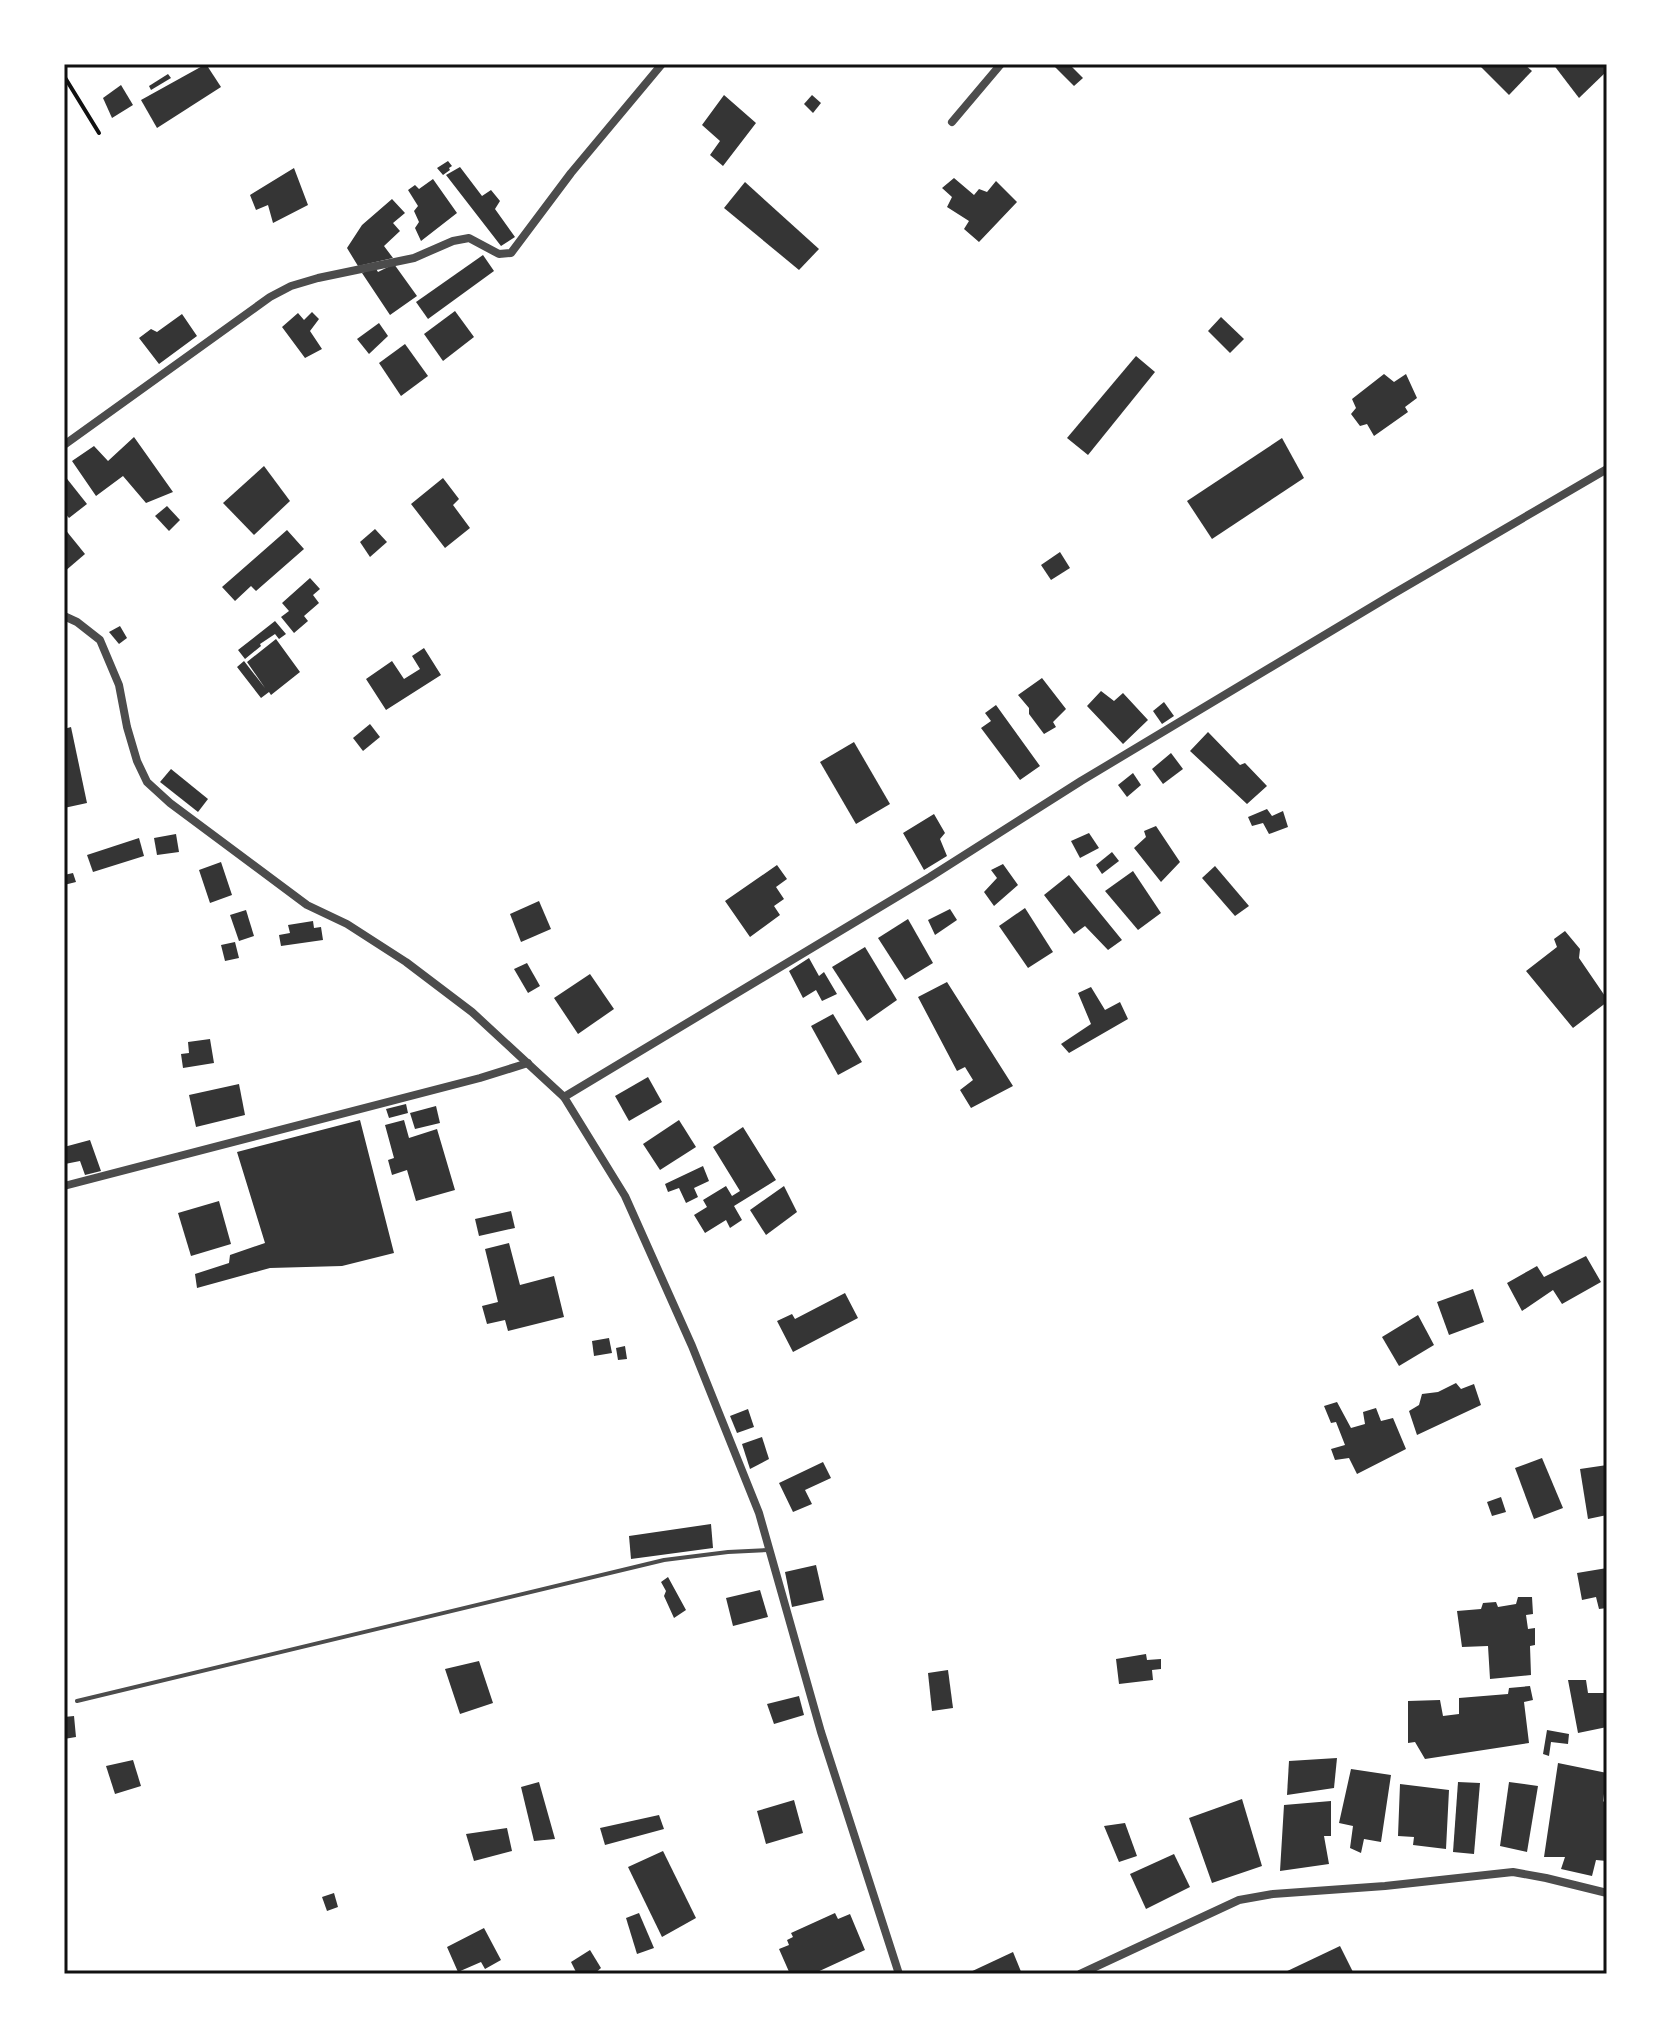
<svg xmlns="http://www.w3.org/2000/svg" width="1671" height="2038" font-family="'Source Sans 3',sans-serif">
	<rect width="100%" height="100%" fill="#fff"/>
	<g fill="#353535">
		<path d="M206 64 221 87 157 128 141 100Z"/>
		<path d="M1052 64H1069L1083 78 1074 86Z"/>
		<path d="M1484 64H1524L1532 71 1509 95 1481 67Z"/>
		<path d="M1553 64H1607V71L1579 98Z"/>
		<path d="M168 74 171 78 151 90 149 86Z"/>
		<path d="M121 85 133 105 112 118 103 98Z"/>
		<path d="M724 95 756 123 723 166 710 155 720 141 702 125Z"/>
		<path d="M812 95 821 103 813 113 804 104Z"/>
		<path d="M448 161 452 166 449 168 450 170 443 175 437 168Z"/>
		<path d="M460 167 482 196 491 190 500 201 495 209 515 237 501 246 446 175Z"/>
		<path d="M294 168 308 205 273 223 268 205 256 210 250 195Z"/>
		<path d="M954 178 974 195 979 189 987 192 996 181 1017 202 979 242 964 229 969 221 947 207 952 197 942 188Z"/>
		<path d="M433 179 457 213 421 241 415 228 419 222 414 211 418 206 408 190 415 185 419 189Z"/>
		<path d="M745 182 819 249 799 270 724 208Z"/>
		<path d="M392 199 405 213 393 223 400 231 384 246 393 258 358 266 347 248 362 225Z"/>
		<path d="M483 255 494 271 428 319 416 302Z"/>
		<path d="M394 264 417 296 390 315 362 273 375 267 378 272Z"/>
		<path d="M455 311 474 337 443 361 424 334Z"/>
		<path d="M312 312 319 319 310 331 322 349 305 358 282 327 298 313 304 320Z"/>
		<path d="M182 314 197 336 159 364 139 338 151 329 157 332Z"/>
		<path d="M1221 317 1244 339 1230 353 1208 331Z"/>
		<path d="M379 323 388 336 369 354 357 339Z"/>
		<path d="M405 344 428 376 401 396 379 363Z"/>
		<path d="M1136 356 1155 372 1088 455 1067 438Z"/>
		<path d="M1384 374 1394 382 1406 374 1417 398 1405 407 1408 412 1374 436 1367 424 1360 426 1351 414 1356 408 1352 399Z"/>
		<path d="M134 437 173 492 146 503 123 476 96 496 72 461 94 446 108 461Z"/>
		<path d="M1282 438 1304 478 1212 539 1187 501Z"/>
		<path d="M264 466 290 501 254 535 223 503Z"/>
		<path d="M64 475 87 504 69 518 64 512Z"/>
		<path d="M443 478 459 499 453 505 470 528 445 548 411 504Z"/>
		<path d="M167 506 180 520 169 531 155 516Z"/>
		<path d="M64 528 85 554 64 572Z"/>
		<path d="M375 529 387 542 370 557 360 542Z"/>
		<path d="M287 530 304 549 256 591 251 586 235 601 222 587Z"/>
		<path d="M1060 552 1070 568 1051 580 1041 565Z"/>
		<path d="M310 578 320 589 313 595 319 603 304 616 308 621 294 633 281 617 289 611 282 603Z"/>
		<path d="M275 621 286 634 279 639 275 634 260 644 261 646 245 659 238 650Z"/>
		<path d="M120 626 127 638 119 644 109 632Z"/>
		<path d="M276 639 300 672 271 695 269 692 261 698 237 667 244 661 265 688 247 662Z"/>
		<path d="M424 648 441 675 386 710 366 679 392 661 404 679 420 669 412 656Z"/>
		<path d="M1042 678 1066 709 1053 722 1056 727 1044 734 1029 714V708L1018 695Z"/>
		<path d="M1101 691 1114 701 1123 693 1148 720 1123 744 1087 706Z"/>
		<path d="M1164 702 1174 716 1162 724 1153 711Z"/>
		<path d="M996 705 1040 766 1020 780 981 728 991 721 985 713Z"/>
		<path d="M370 724 380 737 363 751 353 738Z"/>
		<path d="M71 727 87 803 64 808V729Z"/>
		<path d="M1208 732 1240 765 1245 763 1267 786 1247 804 1190 751Z"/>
		<path d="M854 742 890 804 856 824 820 762Z"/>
		<path d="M1171 753 1183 769 1163 784 1152 769Z"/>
		<path d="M171 769 208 799 198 812 160 782Z"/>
		<path d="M1133 773 1141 785 1127 797 1118 785Z"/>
		<path d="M1267 809 1272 816 1283 811 1288 827 1269 834 1263 823 1252 826 1248 817Z"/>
		<path d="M934 814 945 833 940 839 947 856 924 870 903 833Z"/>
		<path d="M1156 826 1180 862 1161 882 1134 848 1146 837 1144 831Z"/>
		<path d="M1089 833 1099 848 1080 858 1071 841Z"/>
		<path d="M176 834 179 852 157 855 154 838Z"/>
		<path d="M139 838 144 856 93 872 87 855Z"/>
		<path d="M1112 852 1119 861 1102 874 1096 865Z"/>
		<path d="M221 862 232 895 210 903 199 870Z"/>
		<path d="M1003 864 1018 885 994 906 984 892 997 878 991 870Z"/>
		<path d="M777 865 787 879 776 887 784 899 774 906 780 915 750 937 725 901Z"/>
		<path d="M1215 866 1249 906 1235 916 1202 878Z"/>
		<path d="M1133 871 1161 913 1138 930 1105 891Z"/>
		<path d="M73 873 76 882 64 885V875Z"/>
		<path d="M1069 875 1122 940 1108 950 1085 926 1074 934 1044 895Z"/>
		<path d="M539 901 551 929 521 942 510 914Z"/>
		<path d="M1025 908 1053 952 1028 968 999 926Z"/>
		<path d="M950 909 957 920 935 935 928 920Z"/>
		<path d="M246 910 254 936 239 941 230 915Z"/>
		<path d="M908 919 933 963 905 980 878 938Z"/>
		<path d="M313 921 314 928 321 927 323 940 281 946 279 935 290 933 288 925Z"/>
		<path d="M1565 931 1580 949 1579 958 1607 999V1002L1573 1028 1526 971 1557 947 1554 939Z"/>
		<path d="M235 942 239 958 225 961 221 945Z"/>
		<path d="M865 947 897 1000 867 1021 832 967Z"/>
		<path d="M809 958 819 976 824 972 837 994 822 1001 816 990 803 998 789 971Z"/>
		<path d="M527 963 540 986 528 993 514 969Z"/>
		<path d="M590 974 614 1009 578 1034 554 998Z"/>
		<path d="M947 982 1013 1086 971 1108 960 1090 973 1080 965 1067 957 1071 918 997Z"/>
		<path d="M1091 987 1105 1010 1120 1002 1128 1019 1069 1053 1061 1044 1091 1024 1078 993Z"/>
		<path d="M833 1014 862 1062 838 1075 811 1026Z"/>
		<path d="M210 1039 214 1063 183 1068 181 1054 189 1053 188 1042Z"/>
		<path d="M648 1077 662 1102 629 1121 615 1096Z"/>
		<path d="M239 1084 245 1115 196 1127 189 1095Z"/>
		<path d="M406 1104 408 1113 389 1118 386 1109Z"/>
		<path d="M436 1106 440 1123 415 1129 410 1113Z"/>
		<path d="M360 1120 394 1253 342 1266 270 1268 197 1288 195 1274 229 1263 230 1255 265 1243 237 1152Z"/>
		<path d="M404 1120 409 1138 437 1129 455 1190 416 1201 407 1170 392 1175 388 1160 394 1158 385 1125Z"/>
		<path d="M679 1120 696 1147 660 1170 643 1144Z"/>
		<path d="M743 1127 776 1180 734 1206 742 1220 730 1228 726 1220 705 1233 694 1215 707 1207 703 1200 726 1186 732 1196 740 1191 713 1147Z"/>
		<path d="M90 1140 101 1171 85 1175 80 1161 65 1164 64 1147Z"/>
		<path d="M703 1166 709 1181 694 1188 698 1197 686 1203 679 1188 668 1192 665 1184Z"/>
		<path d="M784 1186 797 1212 766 1235 750 1210Z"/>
		<path d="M219 1201 231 1244 191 1256 178 1213Z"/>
		<path d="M511 1211 515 1228 479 1236 475 1219Z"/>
		<path d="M509 1243 520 1285 554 1276 564 1317 508 1331 505 1320 487 1324 482 1306 498 1302 485 1249Z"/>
		<path d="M1586 1256 1601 1282 1562 1304 1553 1290 1522 1311 1507 1283 1537 1266 1544 1277Z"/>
		<path d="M1473 1289 1484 1322 1449 1335 1437 1302Z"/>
		<path d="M845 1293 858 1318 793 1352 777 1321 792 1314 795 1319Z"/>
		<path d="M1418 1315 1434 1345 1399 1366 1382 1337Z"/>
		<path d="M609 1338 612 1353 594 1356 592 1341Z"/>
		<path d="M625 1346 627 1359 618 1360 616 1348Z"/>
		<path d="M1456 1383 1461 1389 1474 1384 1481 1405 1417 1435 1409 1411 1419 1405 1422 1394 1438 1392Z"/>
		<path d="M1337 1402 1351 1428 1365 1424 1363 1412 1376 1408 1381 1421 1393 1418 1406 1449 1357 1474 1349 1458 1335 1460 1331 1449 1345 1445 1336 1422 1331 1423 1324 1406Z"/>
		<path d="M748 1409 754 1427 737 1433 730 1416Z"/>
		<path d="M762 1437 769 1459 750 1469 742 1444Z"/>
		<path d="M1542 1458 1563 1508 1534 1519 1515 1468Z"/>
		<path d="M823 1462 831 1478 805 1490 812 1504 793 1512 779 1483Z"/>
		<path d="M1607 1465V1515L1588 1519 1580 1469Z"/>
		<path d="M1501 1497 1506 1512 1492 1516 1487 1502Z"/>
		<path d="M711 1524 713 1548 631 1559 629 1536Z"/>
		<path d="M816 1565 824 1600 792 1607 785 1572Z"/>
		<path d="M1607 1568V1608L1599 1609 1596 1597 1582 1600 1577 1573Z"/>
		<path d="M668 1577 686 1610 674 1618 664 1596 666 1591 661 1582Z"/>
		<path d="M760 1590 768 1617 733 1626 726 1598Z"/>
		<path d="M1518 1597H1532L1533 1614 1526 1615 1528 1629 1535 1628V1645L1530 1646 1531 1675 1490 1679 1488 1646 1462 1647 1457 1611 1481 1609 1483 1603 1496 1602 1498 1607 1516 1604Z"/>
		<path d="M1146 1654 1147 1660 1161 1659V1669L1152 1670 1153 1680 1119 1684 1116 1659Z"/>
		<path d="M479 1661 493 1703 460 1714 445 1669Z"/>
		<path d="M948 1670 953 1708 932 1711 928 1673Z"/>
		<path d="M1568 1680H1586L1588 1693H1606L1607 1727 1578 1733Z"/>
		<path d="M1530 1686 1533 1700 1524 1702 1529 1743 1425 1759 1415 1742 1408 1743V1701L1440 1700 1443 1716 1459 1714V1698L1508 1694 1509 1688Z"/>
		<path d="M799 1696 804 1715 774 1724 767 1704Z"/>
		<path d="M74 1716 76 1737 64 1739V1717Z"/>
		<path d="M1547 1730 1569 1734 1568 1744 1551 1742 1549 1756 1543 1754Z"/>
		<path d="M1337 1758 1334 1788 1287 1795 1289 1761Z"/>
		<path d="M133 1760 141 1786 115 1794 106 1766Z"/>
		<path d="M1558 1763 1607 1773 1603 1801 1607 1805V1861L1596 1860 1592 1876 1561 1869 1565 1857H1544Z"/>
		<path d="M1351 1769 1391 1775 1381 1842 1364 1839 1361 1853 1350 1848 1353 1826 1339 1823Z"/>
		<path d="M539 1782 555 1839 534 1841 521 1787Z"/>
		<path d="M1458 1782 1480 1783 1474 1854 1453 1852Z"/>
		<path d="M1509 1782 1538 1786 1527 1852 1500 1846Z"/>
		<path d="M1400 1784 1449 1790 1446 1849 1413 1845 1414 1837 1398 1836Z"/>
		<path d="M1242 1799 1262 1866 1212 1883 1189 1818Z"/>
		<path d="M794 1800 803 1833 766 1844 757 1811Z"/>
		<path d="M1331 1801V1836H1324L1329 1864 1280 1871 1284 1805Z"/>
		<path d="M659 1815 664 1829 605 1845 600 1828Z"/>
		<path d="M1125 1823 1137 1856 1119 1862 1104 1826Z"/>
		<path d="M507 1828 512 1851 474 1861 466 1834Z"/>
		<path d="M663 1851 696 1918 662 1937 628 1867Z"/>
		<path d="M1174 1854 1190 1887 1146 1909 1130 1874Z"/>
		<path d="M334 1893 338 1907 327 1911 322 1897Z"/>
		<path d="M639 1913 654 1948 637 1954 626 1918Z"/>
		<path d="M835 1913 838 1919 850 1914 865 1950 813 1974H790L779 1949 789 1945 787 1940 793 1937 791 1933Z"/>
		<path d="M484 1928 501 1960 485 1969 481 1962 458 1972 447 1947Z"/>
		<path d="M1340 1946 1354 1974H1281Z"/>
		<path d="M590 1950 601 1968 594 1974H577L571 1962Z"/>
		<path d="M1013 1952 1022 1974H966Z"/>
	</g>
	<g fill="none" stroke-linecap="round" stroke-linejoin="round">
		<path stroke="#111" stroke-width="4" d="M64 76 99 133"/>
		<path stroke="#4c4c4c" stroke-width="4" d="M77 1701 664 1560 728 1552 769 1550"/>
		<g stroke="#4c4c4c" stroke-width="8">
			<path d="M952 122 1001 64"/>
			<path d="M64 445 270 297 291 286 318 278 414 258 453 241 469 238 499 254 511 253 571 173 662 64"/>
			<path d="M64 616 77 622 100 640 119 685 127 727 137 761 147 782 170 803 307 905 347 924 406 962 472 1012 564 1097 625 1196 692 1346 759 1513 821 1732 899 1974"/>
			<path d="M564 1097 930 877 1081 781 1393 594 1607 469"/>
			<path d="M64 1186 480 1078 528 1063"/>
			<path d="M1080 1974 1239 1900 1273 1894 1385 1886 1513 1872 1546 1878 1607 1893"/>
		</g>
	</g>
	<rect width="1671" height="2038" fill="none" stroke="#ffffff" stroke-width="132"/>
	<rect x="66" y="66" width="1539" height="1906" fill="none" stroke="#111" stroke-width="3"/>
</svg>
